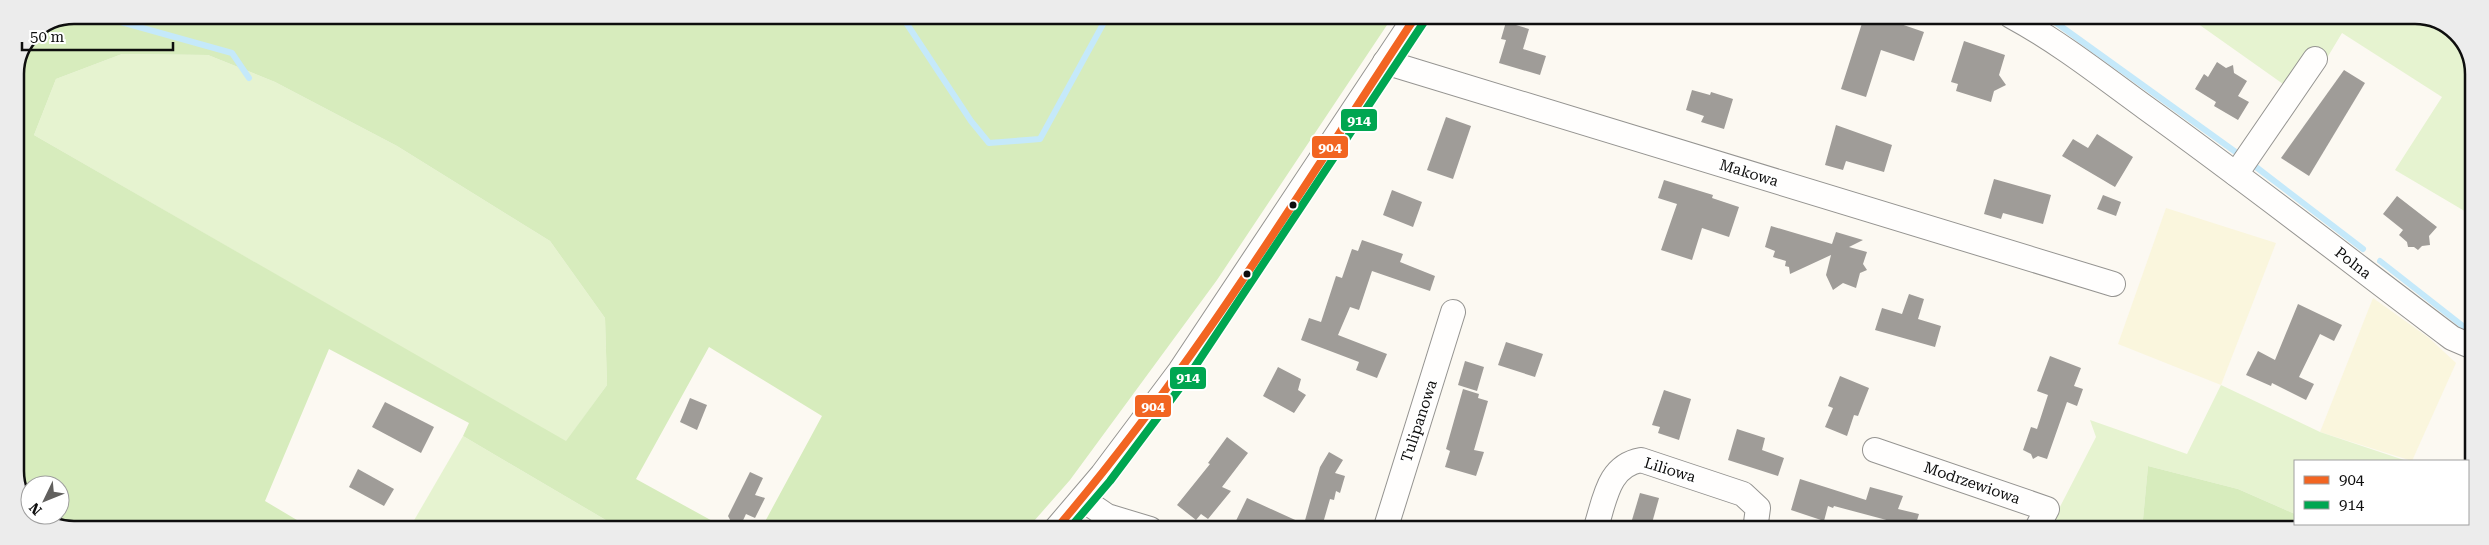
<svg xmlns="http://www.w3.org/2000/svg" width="2489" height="545" font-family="'Roboto Serif',serif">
	<rect width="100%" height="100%" fill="#fcf9f2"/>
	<g fill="#faf6dd">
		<path d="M2166 208 2276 243 2221 385 2118 344Z"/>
		<path d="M2373 298 2429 338 2456 363 2412 461 2320 432Z"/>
	</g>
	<g fill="#e6f3d0">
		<path d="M2187 16H2427L2459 35 2474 66 2473 216 2395 170 2442 97 2342 33 2303 98Z"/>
		<path d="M122 54 208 55 275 82 397 146 550 241 605 318 607 385 566 442 34 135 56 79Z"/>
		<path d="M2221 385 2320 432 2407 461H2295V514L2238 489 2148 466 2142 530H2048L2096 437 2090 420 2187 454Z"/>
		<path d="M463 436 621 529H409Z"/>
		<path d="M2317 524H2386L2383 530H2332Z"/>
	</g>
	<g fill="#d7ecbd" fill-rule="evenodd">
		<path d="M74 15 1393 16 1217 280 1070 480 1027 529H761L822 416 709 347 636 479 727 529H621L463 436 469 423 329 349 265 501 312 529H62L38 515H60V485H30V510L15 479V73L32 32ZM122 54 208 55 275 82 397 146 550 241 605 318 607 385 566 441 34 135 56 79Z"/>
		<path d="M2148 466 2238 489 2295 514V524H2317L2332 530H2142Z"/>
	</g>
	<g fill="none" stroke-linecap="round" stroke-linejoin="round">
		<g stroke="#c5e9fa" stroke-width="6">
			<path d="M96 15 232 53 249 78"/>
			<path d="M901 15 971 121 989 143 1040 139 1108 15"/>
			<path d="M2055 22 2237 153"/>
			<path d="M2256 167 2363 249"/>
			<path d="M2380 261 2468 330"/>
		</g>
	</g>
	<g fill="#9f9c98">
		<path d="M1864 17 1884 24 1886 19 1924 32 1914 61 1881 50 1866 97 1841 89Z"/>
		<path d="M1506 22 1529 29 1523 49 1546 56 1540 75 1499 63 1506 40 1501 39Z"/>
		<path d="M1964 41 2005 55 1999 75 2006 85 1994 91 1991 102 1956 91 1958 84 1951 82Z"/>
		<path d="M2217 62 2226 68 2233 65 2234 73 2247 81 2238 96 2249 102 2238 120 2214 106 2216 102 2195 89 2204 74 2208 77Z"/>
		<path d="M2344 70 2365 83 2309 176 2281 158Z"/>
		<path d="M1692 90 1710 95 1711 92 1733 99 1724 129 1701 122 1704 116 1686 110Z"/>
		<path d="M1446 117 1471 126 1453 179 1427 170Z"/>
		<path d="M1836 125 1892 145 1884 172 1846 161 1843 170 1825 165Z"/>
		<path d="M2097 134 2133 157 2115 187 2062 156 2073 139 2088 148Z"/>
		<path d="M1994 179 2051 195 2043 224 2003 213 2001 219 1984 214Z"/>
		<path d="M1664 180 1713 195 1712 198 1739 207 1729 237 1702 228 1692 260 1661 250 1677 204 1658 198Z"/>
		<path d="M1392 190 1422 202 1413 227 1383 215Z"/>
		<path d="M2103 195 2121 202 2116 216 2097 209Z"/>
		<path d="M2397 196 2437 227 2429 236 2430 245 2422 246 2418 250 2414 247H2408L2407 242 2399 235 2403 230 2383 214Z"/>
		<path d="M1771 226 1832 244 1836 232 1863 240 1849 247 1867 252 1863 264 1867 270 1860 273 1856 288 1843 283 1833 290 1826 275 1831 255 1790 274 1789 267 1785 266 1786 261 1773 257 1775 251 1765 247Z"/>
		<path d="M1362 240 1403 254 1400 262 1435 276 1430 291 1372 271 1359 310 1350 307 1338 335 1387 354 1377 378 1356 370 1359 362 1301 340 1309 318 1321 322 1336 276 1342 278 1352 249 1358 251Z"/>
		<path d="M1909 294 1924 299 1918 319 1941 326 1935 347 1875 330 1882 308 1902 314Z"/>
		<path d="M2298 304 2342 325 2334 341 2320 334 2299 377 2314 384 2306 400 2272 383 2271 386 2246 375 2258 351 2275 360Z"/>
		<path d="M1506 342 1543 354 1535 377 1498 365Z"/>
		<path d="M2050 356 2081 368 2074 386 2083 389 2077 406 2067 402 2047 459 2038 456 2033 459 2031 454 2023 450 2031 427 2037 429 2048 395 2037 391Z"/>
		<path d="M1465 361 1484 367 1477 391 1458 385Z"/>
		<path d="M1278 367 1301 379 1298 390 1306 395 1294 413 1263 396Z"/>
		<path d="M1840 376 1869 388 1858 416 1854 415 1847 436 1825 427 1833 408 1828 406Z"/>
		<path d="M1463 389 1479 394 1478 398 1488 401 1474 450 1484 452 1476 476 1445 467 1450 451 1446 449Z"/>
		<path d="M1664 390 1691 399 1679 440 1658 433 1660 427 1652 425Z"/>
		<path d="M690 398 707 405 697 430 680 422Z"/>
		<path d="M385 402 434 427 421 453 372 427Z"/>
		<path d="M1737 429 1765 438 1762 450 1784 458 1778 476 1728 460Z"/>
		<path d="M1227 437 1248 453 1222 487 1231 491 1208 519 1201 514 1196 520 1177 505 1210 464 1208 463Z"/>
		<path d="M1329 452 1343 460 1335 473 1345 476 1340 493 1336 491 1334 500 1330 499 1321 530 1232 529 1247 498 1304 524 1320 467Z"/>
		<path d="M358 469 394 489 384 506 349 487Z"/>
		<path d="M750 472 763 478 755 495 765 498 755 518 746 514 739 529H735L728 516Z"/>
		<path d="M1800 479 1866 500 1870 487 1903 496 1898 509 1919 514 1914 530 1892 527 1896 517 1894 522 1834 506 1833 508 1828 506 1824 521 1791 510Z"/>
		<path d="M1640 493 1659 498 1650 530H1629Z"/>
	</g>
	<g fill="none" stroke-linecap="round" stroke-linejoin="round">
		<g stroke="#959491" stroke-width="26">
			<g id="minor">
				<path d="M2011 16C2059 42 2102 76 2146 108 2249 182 2350 261 2452 338L2473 347"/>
				<path d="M1385 62 2113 284"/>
				<path d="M2236 174 2315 59"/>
				<path d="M1875 450 2047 509 2036 530"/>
				<path d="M1082 499 1107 516 1150 529"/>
				<path d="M1056 529 1102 475 1180 371 1416 16"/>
				<path d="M1385 530 1453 312"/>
				<path d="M1595 530C1605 501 1607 466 1641 460L1743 494 1758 508 1755 530"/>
			</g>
		</g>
		<use href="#minor" stroke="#fffefd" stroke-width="24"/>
		<g stroke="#fff" stroke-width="11">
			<path id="bus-1" d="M1056 529C1192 370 1301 190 1416 16"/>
		</g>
		<g stroke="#fff" stroke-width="11">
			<path id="bus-2" d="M1069 529 1110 481 1188 377 1424 22"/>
		</g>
		<use href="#bus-1" stroke="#f26522" stroke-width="8"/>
		<use href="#bus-2" stroke="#00a651" stroke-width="8"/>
	</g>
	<g fill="#0e0e0e" stroke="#fff" stroke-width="2">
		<circle cx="1293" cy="205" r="4.5"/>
		<circle cx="1247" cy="274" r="4.5"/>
	</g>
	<g text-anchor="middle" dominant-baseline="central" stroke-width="5" stroke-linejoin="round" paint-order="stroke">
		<g font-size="15" fill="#0e0e0e" stroke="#fff">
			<text transform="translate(1749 173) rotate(17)">Makowa</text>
			<text transform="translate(2353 263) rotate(38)">Polna</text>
			<text transform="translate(1419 421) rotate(-72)">Tulipanowa</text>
			<text transform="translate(1670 470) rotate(17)">Liliowa</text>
			<text transform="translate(1972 483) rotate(19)">Modrzewiowa</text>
		</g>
	</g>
	<path d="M0 0H2489V545H0ZM74 24H2415A50 50 0 0 1 2465 74V471A50 50 0 0 1 2415 521H74A50 50 0 0 1 24 471V74A50 50 0 0 1 74 24Z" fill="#ececec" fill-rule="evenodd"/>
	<path fill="none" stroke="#0e0e0e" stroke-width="2.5" d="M74 24H2415A50 50 0 0 1 2465 74V471A50 50 0 0 1 2415 521H74A50 50 0 0 1 24 471V74A50 50 0 0 1 74 24Z"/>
	<g stroke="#fff" stroke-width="2">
		<rect x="1340" y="108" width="38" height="24" rx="5" fill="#00a651"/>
		<rect x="1311" y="135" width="38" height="24" rx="5" fill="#f26522"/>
		<rect x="1169" y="366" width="38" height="24" rx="5" fill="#00a651"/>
		<rect x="1134" y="394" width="38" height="24" rx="5" fill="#f26522"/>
	</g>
	<g font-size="14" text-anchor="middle" font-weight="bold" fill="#fff">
		<text x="1359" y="125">914</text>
		<text x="1330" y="152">904</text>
		<text x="1188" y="382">914</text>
		<text x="1153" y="411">904</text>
	</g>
	<rect x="2294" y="460" width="175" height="65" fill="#ffffff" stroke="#9f9f9f"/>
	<rect x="2304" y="476" width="25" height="8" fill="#f26522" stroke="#9f9f9f"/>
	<text x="2339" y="485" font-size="15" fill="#0e0e0e">904</text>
	<rect x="2304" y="501" width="25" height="8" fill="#00a651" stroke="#9f9f9f"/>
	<text x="2339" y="510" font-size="15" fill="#0e0e0e">914</text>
	<g transform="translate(45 500) rotate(227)"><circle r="24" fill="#ffffff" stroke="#9f9f9f"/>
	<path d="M0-4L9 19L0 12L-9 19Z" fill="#61605e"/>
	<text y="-8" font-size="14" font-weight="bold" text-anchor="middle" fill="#0e0e0e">N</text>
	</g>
	<path d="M22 42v8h151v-8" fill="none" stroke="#0e0e0e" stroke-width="2.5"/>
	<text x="30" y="42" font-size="15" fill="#0e0e0e" stroke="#ffffff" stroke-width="4" paint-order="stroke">50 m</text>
</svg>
